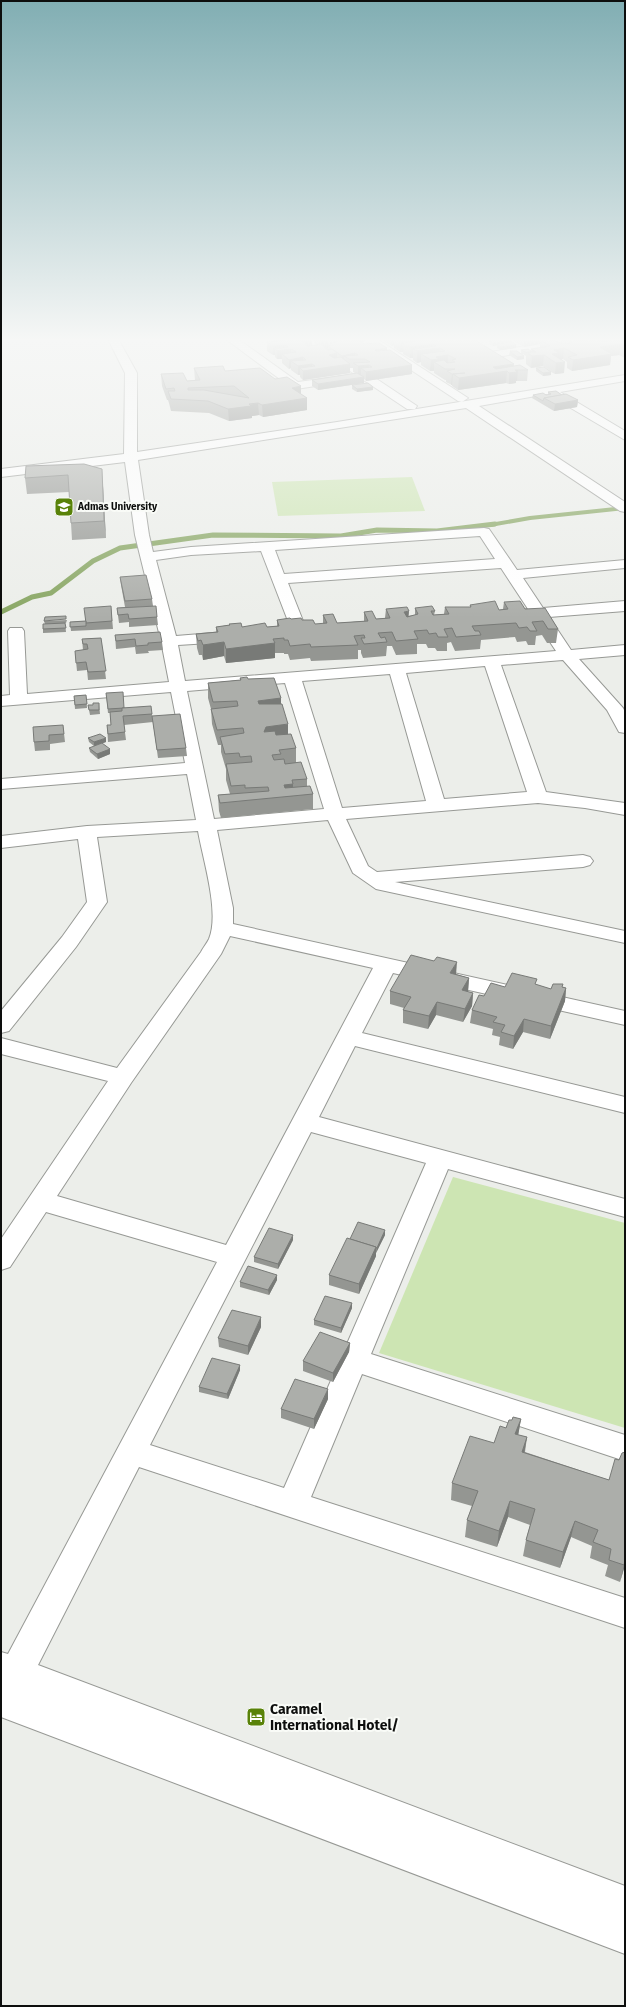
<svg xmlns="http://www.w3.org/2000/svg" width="626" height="2007" font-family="'Fira Sans',sans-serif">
	<rect width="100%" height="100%" fill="#eceeea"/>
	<g fill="#cde5b3">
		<path d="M412 477 425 511 278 516 272 482Z"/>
		<path d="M453 1177 625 1223V1428L379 1353Z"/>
	</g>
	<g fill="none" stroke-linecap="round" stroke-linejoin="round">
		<path stroke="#88a663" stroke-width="4" d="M490 525 530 518 625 508"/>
		<path stroke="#88a663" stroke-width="5" d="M1 612 32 597 51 593 93 561 120 548 213 535 341 536 377 530 437 531 495 524"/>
		<g stroke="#979995" stroke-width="2">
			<g id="minor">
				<path d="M107 337H117L137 373V452L337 422 625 375V381L560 392 625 431V440L547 394 479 406 625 502V512L620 511 466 408 138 460 149 535 153 552 191 547 484 528 489 529 517 570 625 560V568L523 578 543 608 625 601V611L549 617 571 650 625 645V655L579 659 623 708 625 712V733L619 732 607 710 563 660 501 665 546 792 625 803V815L585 808 538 803 346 819 368 866 377 872 583 855 590 857 593 861 590 865 583 867 395 882 625 931V943L376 889 353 873 328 820 217 830 233 908V924L625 1011V1025L393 973 362 1033 625 1097V1113L355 1046 319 1117 625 1199V1217L448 1169 371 1354 625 1435V1461L362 1374 311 1497 625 1598V1628L139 1467 38 1665 625 1886V1954L1 1717V1652L8 1654 217 1262 46 1212 10 1267 1 1270V1239L108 1081 1 1054V1038L117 1068 201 952C203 948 207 943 209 939 220 912 203 860 198 831L97 837 107 902 76 947 9 1031 1 1033V1011L62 937 87 902 78 839 1 848V836L87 826 196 820 187 774 1 789V779L185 763 171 692 1 706V696L10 695 8 631 10 628H22L24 631 27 694 169 682 161 641 135 535 125 462 1 477V469L124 454 125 373ZM480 536 495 559 284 574 275 550ZM261 551 293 634H305L307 631 288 583 501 568 528 609 521 611 518 614 521 617 534 618 556 651 185 681 178 645 225 642 231 640 233 637 231 634 225 632 176 636 156 560 191 555ZM485 666 527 792 444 799 406 673ZM390 674 426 801 342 808 302 681ZM285 683 324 809 214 819 187 691ZM230 936 373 968 226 1245 57 1196 131 1083 221 954ZM311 1132 426 1163 284 1488 150 1445Z"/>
				<path d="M223 337H235L298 382 342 376 348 379 342 382 296 389 292 388Z"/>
				<path d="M305 337H314L417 406 415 409H407L305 341Z"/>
				<path d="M361 337H374L468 398 462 402 458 401Z"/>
				<path d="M578 337H604L599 340 491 358 485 355 491 352Z"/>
			</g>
		</g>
		<use href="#minor" fill="#fff" fill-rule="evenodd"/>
	</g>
	<g fill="#949692">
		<path d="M274 337H311L312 345H316L314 342V337H364V342L362 343 364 344 387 348V350L412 365V374L366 381 364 379V383L318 390 312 386V380L355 373 353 372V368H350V373L303 380 300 377V375H298L291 370V368L289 369 282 363V359H277L275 357V355H273L267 351V342L274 341Z"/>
		<path d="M378 337H470L514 366 528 370 527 381H516V383L509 384 506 383 458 390 452 386V385L446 382V380H445L434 373V371H430L421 365V362L417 363 413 360V358H410L403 354V352H400L394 348V345L392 346Z"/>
		<path d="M477 337H507L512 342 516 345V348L500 350 497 348V345L493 346 489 344V341L492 340V339L483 340Z"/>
		<path d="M508 337H552V340L561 343V337H574L581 340 600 341V337H625V358L619 355 611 356 610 365 572 371 567 368V362L563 359H562L564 373 555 374 551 372V375L543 376 536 371V368L549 370 543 366 531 368 526 364V356L521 353V350L531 351V349L540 348V344L524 347Z"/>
		<path d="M510 351 524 359 517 360 509 355Z"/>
		<path d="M194 368 225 371 275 379 307 398V410L263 417 259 415 252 416V418L229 421 209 413 171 411 169 403 168 400H167L162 386 161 374 187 381 195 380Z"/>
		<path d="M352 385 373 387V390L357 392 352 389Z"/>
		<path d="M548 392 562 395 578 400 577 407 554 411 532 398 533 395H548Z"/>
		<path d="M84 464 103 486 106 538 72 540 71 523 69 492 27 494 25 478Z"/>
		<path d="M120 577 152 599 153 606 157 617 158 625 129 627V622L119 623 117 608 125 607 121 585Z"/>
		<path d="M504 602 525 609 558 629 556 643H547L542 635 536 636 535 645H528L526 641 517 642 515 637 481 640 480 649 455 651 451 642 447 643V651H437L435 648H428L426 644H417V654L396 655 392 646H387L386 656 363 658 361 653V650H358V659L311 661 310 658 290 660 288 654H284V653H275V658L226 663 224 656 203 660 202 655H199L197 648 196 634 216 632V627L229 625V624L242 627H267L277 626V620L291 619 302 620 315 624H323V615L337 623 364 621V612L376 619 385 618 386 609 408 616 415 615V608L435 611 434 615 444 614 445 607H470V605L499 610 503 609Z"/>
		<path d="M111 606 113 629 71 631 70 622 85 621Z"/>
		<path d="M67 620 66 623H65L66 632 43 633V629L45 624 44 621Z"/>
		<path d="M115 635 162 642 163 650 148 651 149 653 136 654 135 647 116 649Z"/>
		<path d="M101 638 106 679 88 680 87 670 77 671 75 651 83 650 82 639Z"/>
		<path d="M240 678 248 679 281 698V704L288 734 296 748V763L307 779V786L313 794V809L221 818 219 811 218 795 230 794 226 780V769L221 752V745H218L212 724 211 709 208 698V683L240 680Z"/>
		<path d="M106 693 125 708 152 714 153 722 124 725 126 740 108 742 107 725H111L110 713H108Z"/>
		<path d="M86 695 87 708 75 709 74 696Z"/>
		<path d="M99 703 100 714 90 715 88 705H93Z"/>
		<path d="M152 716 186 748 187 756 158 758Z"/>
		<path d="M63 725 65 742 50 744V750L35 751 34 742Z"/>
		<path d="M88 738 106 742 94 746 89 742Z"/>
		<path d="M89 748 110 749V754L98 759 90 752Z"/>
		<path d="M456 974 469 978 468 992 473 993 472 1006 463 1022 436 1015 428 1029 403 1023V1010L404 1008 390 1004V991Z"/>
		<path d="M537 985 551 989 563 987 566 988 565 1001 550 1039 523 1032 513 1049 499 1045 500 1037 492 1035 493 1029 470 1023 472 1010 484 996 505 987Z"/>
		<path d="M385 1235 376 1253V1256L359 1294 329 1285V1275L350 1239Z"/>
		<path d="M293 1240 278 1269 254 1262V1257Z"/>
		<path d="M277 1275V1280L269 1295 240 1287V1282Z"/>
		<path d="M352 1303V1308L341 1333 314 1325V1320Z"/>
		<path d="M261 1327 248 1355 219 1347 218 1338Z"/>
		<path d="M350 1343 349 1352 333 1382 303 1371V1361Z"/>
		<path d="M240 1365V1370L228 1399 199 1392V1387Z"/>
		<path d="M328 1399 314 1429 281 1418V1409Z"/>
		<path d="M521 1419 518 1435 527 1437 525 1452 609 1480 619 1460 625 1452V1565L620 1582 605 1576 608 1565 590 1558 592 1546 571 1537 560 1568 523 1556 526 1540 530 1525 508 1517 497 1547 465 1537 467 1520 472 1506 451 1500 452 1483 494 1443 512 1420Z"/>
	</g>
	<g fill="#787a77">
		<path d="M294 337H307L312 338V347L300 349Z"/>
		<path d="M357 337H364V342L360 343 354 338Z"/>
		<path d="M392 337H394V345L392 346Z"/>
		<path d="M483 337H505L493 338 492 339 483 340Z"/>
		<path d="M547 337H552V342L541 340 540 344 524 347V341Z"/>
		<path d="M421 338 420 346 433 344V349L440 348 439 356 448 355V366L434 362V371H430L431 360 421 354V362L417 363V351L413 349V358H410L411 347 404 343 403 352H400L401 341Z"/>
		<path d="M328 339V348L320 349 321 340Z"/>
		<path d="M512 340 511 343 497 344V345L493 346V343Z"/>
		<path d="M621 344 619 355 611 356 610 365 572 371 573 360 600 347Z"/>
		<path d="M285 345V350L291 349V357L282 354V359H277V351L275 349V355H273V346Z"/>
		<path d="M516 345V348L500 350 501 347Z"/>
		<path d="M387 348V357L375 350Z"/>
		<path d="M564 348 563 359 559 360 565 362 564 373 555 374 556 363 552 354 554 350Z"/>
		<path d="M337 353V362L329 355Z"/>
		<path d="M355 353V359L344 356V364L342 365V356Z"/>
		<path d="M544 355 543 366 531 368 532 356Z"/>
		<path d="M524 356V359L517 360V357Z"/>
		<path d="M303 357V365L312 364V370L350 364V373L303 380V371L300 368V375H298V366L291 361V368L289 369V360Z"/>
		<path d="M514 364 513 372 515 370H518L517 381H516V383L509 384V373L507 371 506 383 458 390 459 378 453 374 452 385H451L452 374Z"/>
		<path d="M369 365 368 371 412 365V374L366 381V372L361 368V375H358V366Z"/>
		<path d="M551 372V375L543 376V373Z"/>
		<path d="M364 377V383L318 390V384Z"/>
		<path d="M301 386V398L292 388Z"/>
		<path d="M373 387V390L357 392V389Z"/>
		<path d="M307 398V410L263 417 262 405Z"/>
		<path d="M578 400 577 407 554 411 555 404Z"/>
		<path d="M258 403 259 415 252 416V418L229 421 228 409Z"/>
		<path d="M102 469 103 486 106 538 104 521Z"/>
		<path d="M409 611 408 625 404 612Z"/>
		<path d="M224 642V656L203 660V645Z"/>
		<path d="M275 643V658L226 663V649Z"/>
		<path d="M281 698V713L258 715V701Z"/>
		<path d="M288 724V738L264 732 266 727Z"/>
		<path d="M106 738V742L94 746V742Z"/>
		<path d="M110 749V754L98 759 97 754Z"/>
		<path d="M293 784V796L285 797 284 785Z"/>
		<path d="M457 962 456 975 450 973Z"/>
		<path d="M469 978 468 991 461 1003 462 990Z"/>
		<path d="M566 988 565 1001 550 1039 551 1026Z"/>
		<path d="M473 993 472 1006 463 1022 465 1009Z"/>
		<path d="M437 1002 436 1015 428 1029 429 1016Z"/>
		<path d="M524 1019 523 1032 513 1049 514 1036Z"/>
		<path d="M385 1230V1235L376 1253 377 1248Z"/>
		<path d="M293 1235V1240L278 1269V1264Z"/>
		<path d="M376 1247V1256L359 1294V1284Z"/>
		<path d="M277 1275V1280L269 1295 268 1290Z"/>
		<path d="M352 1303V1308L341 1333V1328Z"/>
		<path d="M261 1317V1327L248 1355V1346Z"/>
		<path d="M350 1343 349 1352 333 1382V1373Z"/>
		<path d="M240 1365V1370L228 1399 227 1394Z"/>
		<path d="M328 1389V1399L314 1429V1419Z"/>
		<path d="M521 1419 518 1436 515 1434Z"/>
		<path d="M527 1437 524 1454 522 1452Z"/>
		<path d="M510 1501 508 1517 497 1547 499 1531Z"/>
		<path d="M575 1521 571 1537 560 1568 563 1552Z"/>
		<path d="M625 1561V1565L620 1582 624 1565Z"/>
	</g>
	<g fill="#acaeaa" stroke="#787a77" fill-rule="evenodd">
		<path d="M275 337H295L297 338 311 337 312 338 300 340 308 346 321 344 328 350 332 349 337 353 329 355 334 358 341 357 350 364 303 371 300 368 315 366 312 364 298 366 291 361 306 360 303 357 289 360 282 354 296 352 291 349 277 351 275 349 288 347 285 345 273 346 267 342 280 341Z"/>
		<path d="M318 337H357L354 338 364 344 379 343 387 348 375 350 376 351 390 350 412 365 366 372 361 368 372 367 369 365 358 366 353 363 370 362 365 359H349L344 356 358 355 355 353 342 356 328 346 333 345 330 343 337 342 328 339 321 340Z"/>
		<path d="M395 337H470L514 364 493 367 496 369 520 365 528 370H515L517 372 509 373 507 371 459 378 453 374 465 373 452 374 447 371 455 369H445L434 362 444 360 447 363 455 362 452 360 456 359 448 355 436 357 439 359 431 360 421 354 445 351 440 348 417 351 413 349 436 346 433 344 411 347 404 343 423 340 421 338 401 341Z"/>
		<path d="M498 337H507L512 340 493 343 489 341 495 340 493 338Z"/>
		<path d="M518 337H547L524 341Z"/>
		<path d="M563 337H574L581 340 596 338 602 342 608 341 605 339 614 337H625V346L621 344 600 347 612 354 573 360 568 357 577 355 564 348 554 350 559 353 552 354 565 362 556 363 544 355 532 356 527 352H536L531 349 550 346 541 340 549 339 564 344 572 343Z"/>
		<path d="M513 342 516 345 501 347 497 344Z"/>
		<path d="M528 349 531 351V352H527V353L521 350Z"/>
		<path d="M510 351H517L524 356 517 357Z"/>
		<path d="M223 366 225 371 260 368 275 379 287 377 301 386 292 388 307 398 262 405 258 403 249 404 251 406 228 409 208 401 171 399 168 391H175L174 388 166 389 161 374 183 373 187 381 200 380 194 368ZM234 386 249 398 204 390H188V388Z"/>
		<path d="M544 367 551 372 543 373 536 368Z"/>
		<path d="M357 373 364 377 318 384 312 380Z"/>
		<path d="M368 383 373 387 357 389 352 385Z"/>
		<path d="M556 391 562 395 544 398 543 401 533 395 543 393 546 395 551 394 548 392Z"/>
		<path d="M566 394 578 400 555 404 544 398Z"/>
		<path d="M84 464 102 469 104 521 71 523 68 475 25 478 26 466Z"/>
		<path d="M146 575 152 599 125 601 120 577Z"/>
		<path d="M495 601 499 610 508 609 504 602 520 601 525 609 545 608 558 629H548L543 621 532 622 537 631H530L527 627 519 628 516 623 472 626 475 631H479L481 635 456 637 452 628 444 629 448 637H438L436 633 429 634 427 630 414 631 418 639 396 641 392 632 378 633 381 638 385 637 387 642 364 644 361 638H365L364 635 354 636 358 645 311 647 310 644 290 646 288 640H284V638L273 639 275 643 226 649 224 642 203 645 201 640 198 641 196 634 218 632 216 627 230 625 229 624 241 623 242 627 265 623 267 627 279 626 277 620 290 618 291 619 301 618 302 620H313L315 624 327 623 323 615 333 614 337 623 368 621 364 612 372 611 376 619 390 618 386 609 407 607 409 611 404 612 407 617 418 614 415 608 432 606 435 611H431L433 615 449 614 445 607H471L470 605Z"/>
		<path d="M111 606 112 621 86 623 84 608Z"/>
		<path d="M156 606 157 617 129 619 128 614 118 615 117 608Z"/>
		<path d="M66 616V619L44 621 45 617Z"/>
		<path d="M86 621V626L70 627V622Z"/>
		<path d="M65 623 66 628 43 629V624Z"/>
		<path d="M160 632 162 642 148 643V645L136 646 135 639 116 641 115 635Z"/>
		<path d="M101 638 106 671 88 672 86 662 76 663 75 651 88 649 87 644H83L82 639Z"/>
		<path d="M247 677 248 679 274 678 281 698 258 701 259 704H282L288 724 266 727 264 732 275 731 276 735 291 734 296 748 279 750 281 754 272 755 274 760 284 759 285 764 301 762 307 779 292 780 293 784 284 785 285 788 310 786 313 794 220 803 218 795 269 791 268 787 245 788V785L231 786 226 764 252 762 251 756 240 757 239 753 225 754 220 737 244 733 243 728 217 730 211 709 238 706 237 701 213 702 208 683 241 680 240 678Z"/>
		<path d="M123 692 124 708 108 709 106 693Z"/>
		<path d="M86 695 87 704 75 705 74 696Z"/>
		<path d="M93 703H99V710H89L88 705H93Z"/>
		<path d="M151 706 152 714 123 716 125 732 108 734 107 725H111L110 712 122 711V708Z"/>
		<path d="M180 714 186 748 157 750 152 716Z"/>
		<path d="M63 725 64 734 49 735V741L34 742 33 727Z"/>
		<path d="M100 734 106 738 94 742 88 738Z"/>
		<path d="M102 743 110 749 97 754 89 748Z"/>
		<path d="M411 955 434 961 437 957 457 962 450 973 469 978 462 990 473 993 465 1009 437 1002 429 1016 403 1010 411 997 390 991Z"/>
		<path d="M512 973 537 979 535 984 551 989 553 984H563L562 987 566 988 551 1026 524 1019 514 1036 501 1032 505 1025 493 1022 497 1017 472 1010 479 995 484 996 491 983 505 987Z"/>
		<path d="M358 1222 385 1230 377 1248H376V1247L350 1239Z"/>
		<path d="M269 1228 293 1235 278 1264 254 1257Z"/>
		<path d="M347 1238 376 1247 359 1284 329 1275Z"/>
		<path d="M248 1266 277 1275 268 1290 240 1282Z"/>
		<path d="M325 1296 352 1303 341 1328 314 1320Z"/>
		<path d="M232 1310 261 1317 248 1346 218 1338Z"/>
		<path d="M320 1332 350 1343 333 1373 303 1361Z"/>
		<path d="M212 1358 240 1365 227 1394 199 1387Z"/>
		<path d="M295 1379 328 1389 314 1419 281 1409Z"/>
		<path d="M513 1417 521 1419 515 1434 527 1437 522 1452 609 1480 615 1459 619 1460 622 1453 625 1452V1561L624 1565 609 1560 611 1549 593 1542 598 1530 575 1521 563 1552 526 1540 535 1509 510 1501 499 1531 467 1520 478 1491 452 1483 470 1436 494 1443 500 1426 506 1428 509 1420H512Z"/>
	</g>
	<linearGradient id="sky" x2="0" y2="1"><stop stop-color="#81aeb3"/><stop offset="0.55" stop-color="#f6f7f6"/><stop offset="1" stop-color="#f6f7f6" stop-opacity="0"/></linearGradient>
	<rect width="626" height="618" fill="url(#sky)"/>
	<defs>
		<g id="university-square" transform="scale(1)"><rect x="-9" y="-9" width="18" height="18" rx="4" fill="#598209" stroke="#f9fbf7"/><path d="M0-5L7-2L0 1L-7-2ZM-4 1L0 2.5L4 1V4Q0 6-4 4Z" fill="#fff"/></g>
		<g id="hotel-square" transform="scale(1)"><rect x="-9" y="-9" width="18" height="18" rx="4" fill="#598209" stroke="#f9fbf7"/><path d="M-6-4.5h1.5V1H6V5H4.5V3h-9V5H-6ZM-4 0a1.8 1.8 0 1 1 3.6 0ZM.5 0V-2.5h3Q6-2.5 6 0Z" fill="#fff"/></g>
	</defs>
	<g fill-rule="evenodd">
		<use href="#university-square" x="64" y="507"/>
		<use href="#hotel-square" x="256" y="1717"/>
	</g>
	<g text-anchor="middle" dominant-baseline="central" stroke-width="4" stroke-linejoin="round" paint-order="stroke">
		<g font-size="10" font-weight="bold" fill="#0d0e0d" stroke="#f9fbf7" text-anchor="start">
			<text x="78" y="507">Admas University</text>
		</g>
		<g font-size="14" font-weight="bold" fill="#0d0e0d" stroke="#f9fbf7" text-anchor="start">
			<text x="270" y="1709">Caramel<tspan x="270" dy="16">International Hotel/</tspan></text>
		</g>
	</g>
	<rect width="626" height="2007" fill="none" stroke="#0d0e0d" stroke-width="4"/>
</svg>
